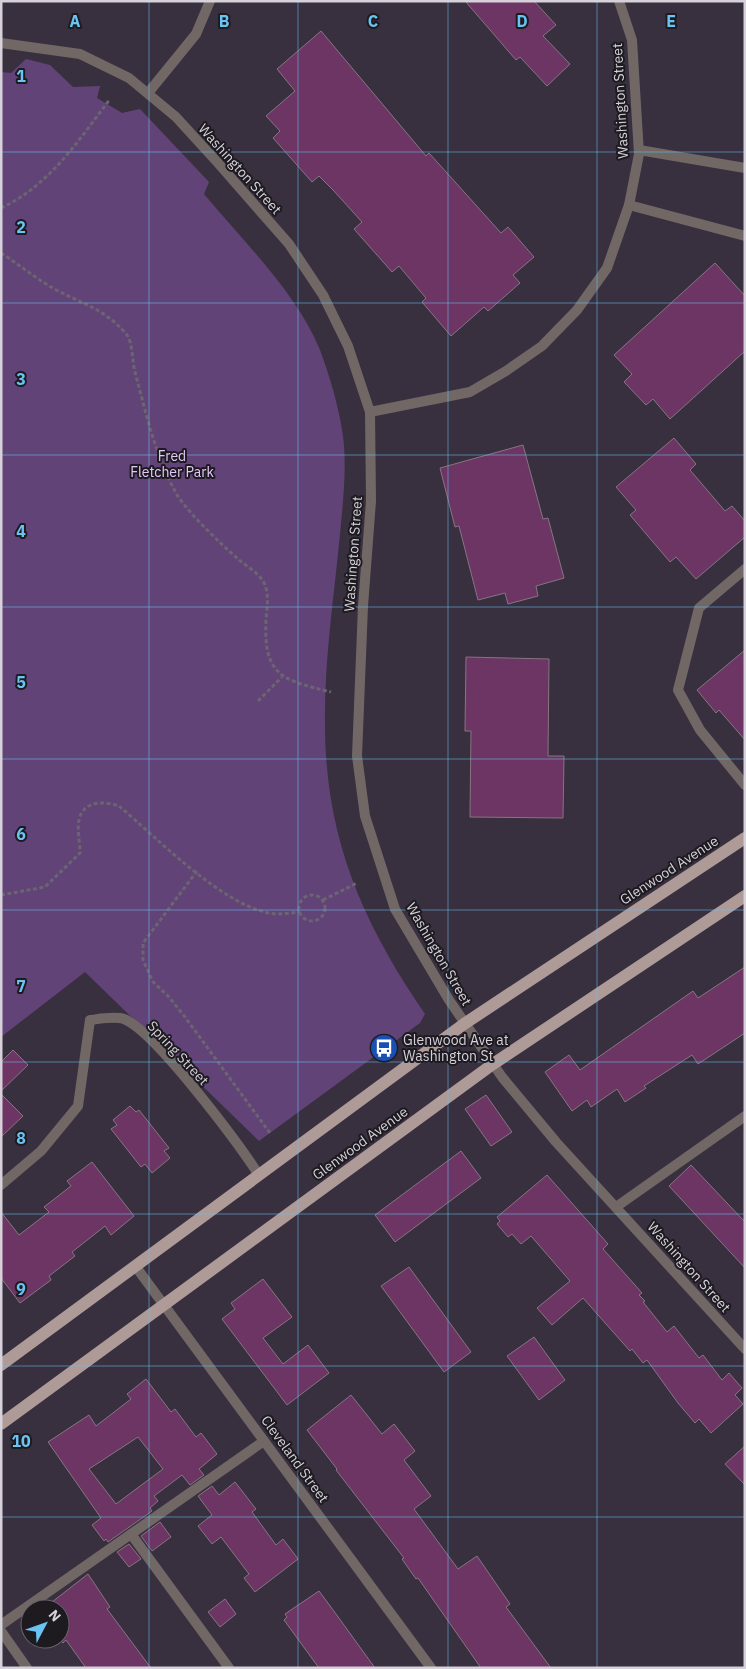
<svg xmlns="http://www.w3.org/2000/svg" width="746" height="1669" font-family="'IBM Plex Sans',sans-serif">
	<rect width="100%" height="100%" fill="#38303f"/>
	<path fill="#624378" d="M26 59 50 65 73 87 100 86 97 98 122 113 140 109 209 182 204 194C243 241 297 293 320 350 330 377 339 407 343 436 347 468 343 502 340 534 334 597 324 661 325 724 325 837 362 922 425 1014L420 1023 259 1141 85 972 1 1037V72L11 73Z"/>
	<g fill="#6c3563" stroke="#867583" fill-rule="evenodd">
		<path d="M465 1H534L556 25 543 36 570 64 547 86 520 57 516 60Z"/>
		<path d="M321 31 426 156 429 153 501 233 508 227 534 257 513 275 520 283 488 311 484 307 451 336 422 302 426 298 399 266 392 272 354 229 362 222 334 191 319 176 312 182 273 138 280 131 266 116 295 91 277 69Z"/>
		<path d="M715 263 745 296V351L670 419 653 399 646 405 624 382 632 374 614 355Z"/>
		<path d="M674 438 696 464 690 470 725 511 732 506 745 521V537L696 579 676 557 670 562 630 515 636 510 616 487Z"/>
		<path d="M523 445 543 519 548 518 564 578 536 586 538 596 508 604 505 593 478 600 459 526 455 527 440 468Z"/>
		<path d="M745 650V740L719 710 716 713 697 690Z"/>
		<path d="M466 657 549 659 548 756H564L563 818 470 817 471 731H465Z"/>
		<path d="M745 967V1033L698 1064 692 1055 644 1086 646 1088 625 1102 617 1089 591 1107 587 1100 572 1111 545 1072 569 1055 580 1070 693 991 698 998Z"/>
		<path d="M13 1050 28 1065 1 1091V1062Z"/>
		<path d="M1 1094 23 1116 1 1137Z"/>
		<path d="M486 1095 512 1132 491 1146 465 1109Z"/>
		<path d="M130 1106 136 1112 139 1110 169 1148 164 1151 170 1158 152 1173 145 1164 141 1167 111 1129 117 1125 113 1120Z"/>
		<path d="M461 1151 481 1178 395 1242 375 1215Z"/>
		<path d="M92 1162 134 1216 111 1235 105 1226 72 1252 75 1256 49 1276 51 1280 20 1303 1 1278V1212L19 1235 49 1212 44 1207 71 1186 67 1181Z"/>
		<path d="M691 1165 745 1222V1268L669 1186Z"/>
		<path d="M547 1175 608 1244 603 1249 642 1293 639 1295 645 1301 643 1302 667 1332 674 1326 699 1358 703 1355 722 1380 729 1373 742 1388 735 1395 743 1404 711 1433 699 1419 695 1423 678 1403 647 1360 643 1363 632 1349 630 1351 583 1298 552 1325 537 1308 570 1281 531 1236 521 1244 512 1234 508 1237 497 1224 500 1221 497 1217Z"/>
		<path d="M409 1267 471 1352 444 1372 381 1286Z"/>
		<path d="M263 1279 292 1317 263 1338 283 1364 308 1345 329 1373 287 1405 222 1319 235 1309 231 1303Z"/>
		<path d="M534 1337 565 1380 539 1400 507 1356Z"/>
		<path d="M146 1379 171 1412 175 1409 196 1437 201 1433 217 1454 199 1469 204 1475 190 1485 182 1475 154 1496 158 1501 150 1508 152 1511 108 1542 106 1539 104 1541 92 1525 101 1518 48 1442 89 1415 96 1426 131 1399 127 1394ZM138 1437 163 1469 116 1504 89 1469Z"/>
		<path d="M351 1395 382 1434 394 1424 415 1451 404 1460 431 1496 414 1509 458 1569 477 1556 510 1604 506 1607 551 1668H481L418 1578 416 1579 402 1559 404 1558 336 1470 337 1469 307 1430Z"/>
		<path d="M745 1446V1485L725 1464Z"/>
		<path d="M235 1482 256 1509 252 1512 276 1545 283 1539 298 1559 255 1592 244 1578 249 1574 221 1537 212 1544 198 1526 212 1515 198 1496 212 1486 219 1495Z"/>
		<path d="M160 1522 171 1537 152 1551 141 1536Z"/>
		<path d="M129 1544 141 1559 129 1567 117 1552Z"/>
		<path d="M88 1574 110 1607 107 1609 151 1668H86L66 1640 63 1643 59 1639 60 1609H43Z"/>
		<path d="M319 1591 336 1614 375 1668H319L284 1620 287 1617 285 1614Z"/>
		<path d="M225 1599 236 1614 220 1627 208 1612Z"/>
	</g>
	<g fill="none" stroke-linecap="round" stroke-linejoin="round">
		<g stroke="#6b6471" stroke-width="3" stroke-dasharray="4 2.5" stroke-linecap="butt">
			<path d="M1 208C49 186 79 140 110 99"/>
			<path d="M1 253C18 264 34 277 51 287 79 303 105 308 127 335 133 344 132 361 135 372 146 413 155 455 176 493 187 512 221 544 238 559 247 567 260 573 265 585 269 595 267 609 266 619 263 676 282 680 331 692"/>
			<path d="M258 701 282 677"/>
			<path d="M197 871 143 943V960L153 982 168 996 182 1013 270 1133"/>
			<circle cx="312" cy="908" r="13"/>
			<path d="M1 895 45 887 80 853C80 843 77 829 79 820 83 800 105 801 119 806 157 838 221 904 269 913 279 915 290 913 300 912"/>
			<path d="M323 900 357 883"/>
		</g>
		<g stroke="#716866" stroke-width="10">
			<path d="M639 150 745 168"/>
			<path d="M616 1207 745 1116"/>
			<path d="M131 1534 229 1668"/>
			<path d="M1 1625 264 1441"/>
		</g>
		<g stroke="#716866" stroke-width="10">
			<path d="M1 43 80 54 129 78 176 117 218 163 289 244 323 295 348 346 370 412 371 501 363 606 357 756 365 816 395 909 449 1000 502 1077 556 1142 745 1349"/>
			<path d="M148 93 196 34 210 1"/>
			<path d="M629 205 745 236"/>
			<path d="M370 412 470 392 506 371 542 346 577 310 607 268 629 205 639 154 632 40 619 1"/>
			<path d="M745 569 699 608 678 690 700 730 745 785"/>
			<path d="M1 1185 41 1151 78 1106 90 1020C99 1019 115 1016 124 1019 155 1031 238 1143 259 1175"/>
			<path d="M136 1267 431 1668"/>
			<path d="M1 1631 27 1668"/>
		</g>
		<g stroke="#ae9a97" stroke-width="12">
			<path d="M1 1365 464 1024 745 838"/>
			<path d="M1 1424 493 1064 745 896"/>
		</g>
	</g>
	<path fill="none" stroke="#6bc3f2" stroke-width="1" stroke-opacity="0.55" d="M149 1V1668M298 1V1668M448 1V1668M597 1V1668M1 152H745M1 303H745M1 455H745M1 607H745M1 759H745M1 910H745M1 1062H745M1 1214H745M1 1366H745M1 1517H745"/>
	<defs>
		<g id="bus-disc" transform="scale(1.4375)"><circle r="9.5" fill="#1a4fb4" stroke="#1d1a20"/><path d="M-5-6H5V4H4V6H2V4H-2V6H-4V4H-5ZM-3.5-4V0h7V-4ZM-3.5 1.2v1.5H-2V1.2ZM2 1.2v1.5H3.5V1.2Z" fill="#fff"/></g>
	</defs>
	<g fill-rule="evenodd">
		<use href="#bus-disc" x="384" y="1048"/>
	</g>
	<g text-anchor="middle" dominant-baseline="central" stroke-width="4" stroke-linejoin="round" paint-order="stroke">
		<g font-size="14" fill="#d6d1da" stroke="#1d1a20">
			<text transform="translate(620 101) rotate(-93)">Washington Street</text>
			<text transform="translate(240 169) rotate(48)">Washington Street</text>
			<text transform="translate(353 554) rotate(-86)">Washington Street</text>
			<text transform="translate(669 870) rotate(-33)">Glenwood Avenue</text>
			<text transform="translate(439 954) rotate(60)">Washington Street</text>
			<text transform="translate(178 1053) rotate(47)">Spring Street</text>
			<text transform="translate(360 1143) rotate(-36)">Glenwood Avenue</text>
			<text transform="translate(689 1267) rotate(48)">Washington Street</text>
			<text transform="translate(295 1459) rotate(54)">Cleveland Street</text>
		</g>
		<g font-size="14" fill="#e4c6fb" stroke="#1d1a20">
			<text x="172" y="456">Fred<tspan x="172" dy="16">Fletcher Park</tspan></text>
		</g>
		<g font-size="14" fill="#d6d1da" stroke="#1d1a20" text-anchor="start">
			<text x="403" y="1040">Glenwood Ave at<tspan x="403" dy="16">Washington St</tspan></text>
		</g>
	</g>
	<g font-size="16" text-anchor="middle" font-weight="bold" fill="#6bc3f2" stroke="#1d1a20" stroke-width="4" stroke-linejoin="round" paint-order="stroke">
		<text x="75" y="27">A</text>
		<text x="224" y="27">B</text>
		<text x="373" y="27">C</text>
		<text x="522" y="27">D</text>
		<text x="671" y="27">E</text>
		<text x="21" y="82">1</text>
		<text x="21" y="233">2</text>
		<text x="21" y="385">3</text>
		<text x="21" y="537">4</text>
		<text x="21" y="688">5</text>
		<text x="21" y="840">6</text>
		<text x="21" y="992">7</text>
		<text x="21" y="1144">8</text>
		<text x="21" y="1295">9</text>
		<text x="21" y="1447">10</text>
	</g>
	<rect width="746" height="1669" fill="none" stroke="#d6d1da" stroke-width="5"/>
	<g transform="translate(45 1624) rotate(49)"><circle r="24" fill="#1d1a20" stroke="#67636a"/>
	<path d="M0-4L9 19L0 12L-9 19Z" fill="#6bc3f2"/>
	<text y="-8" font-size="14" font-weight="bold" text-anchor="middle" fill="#d6d1da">N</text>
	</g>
</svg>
